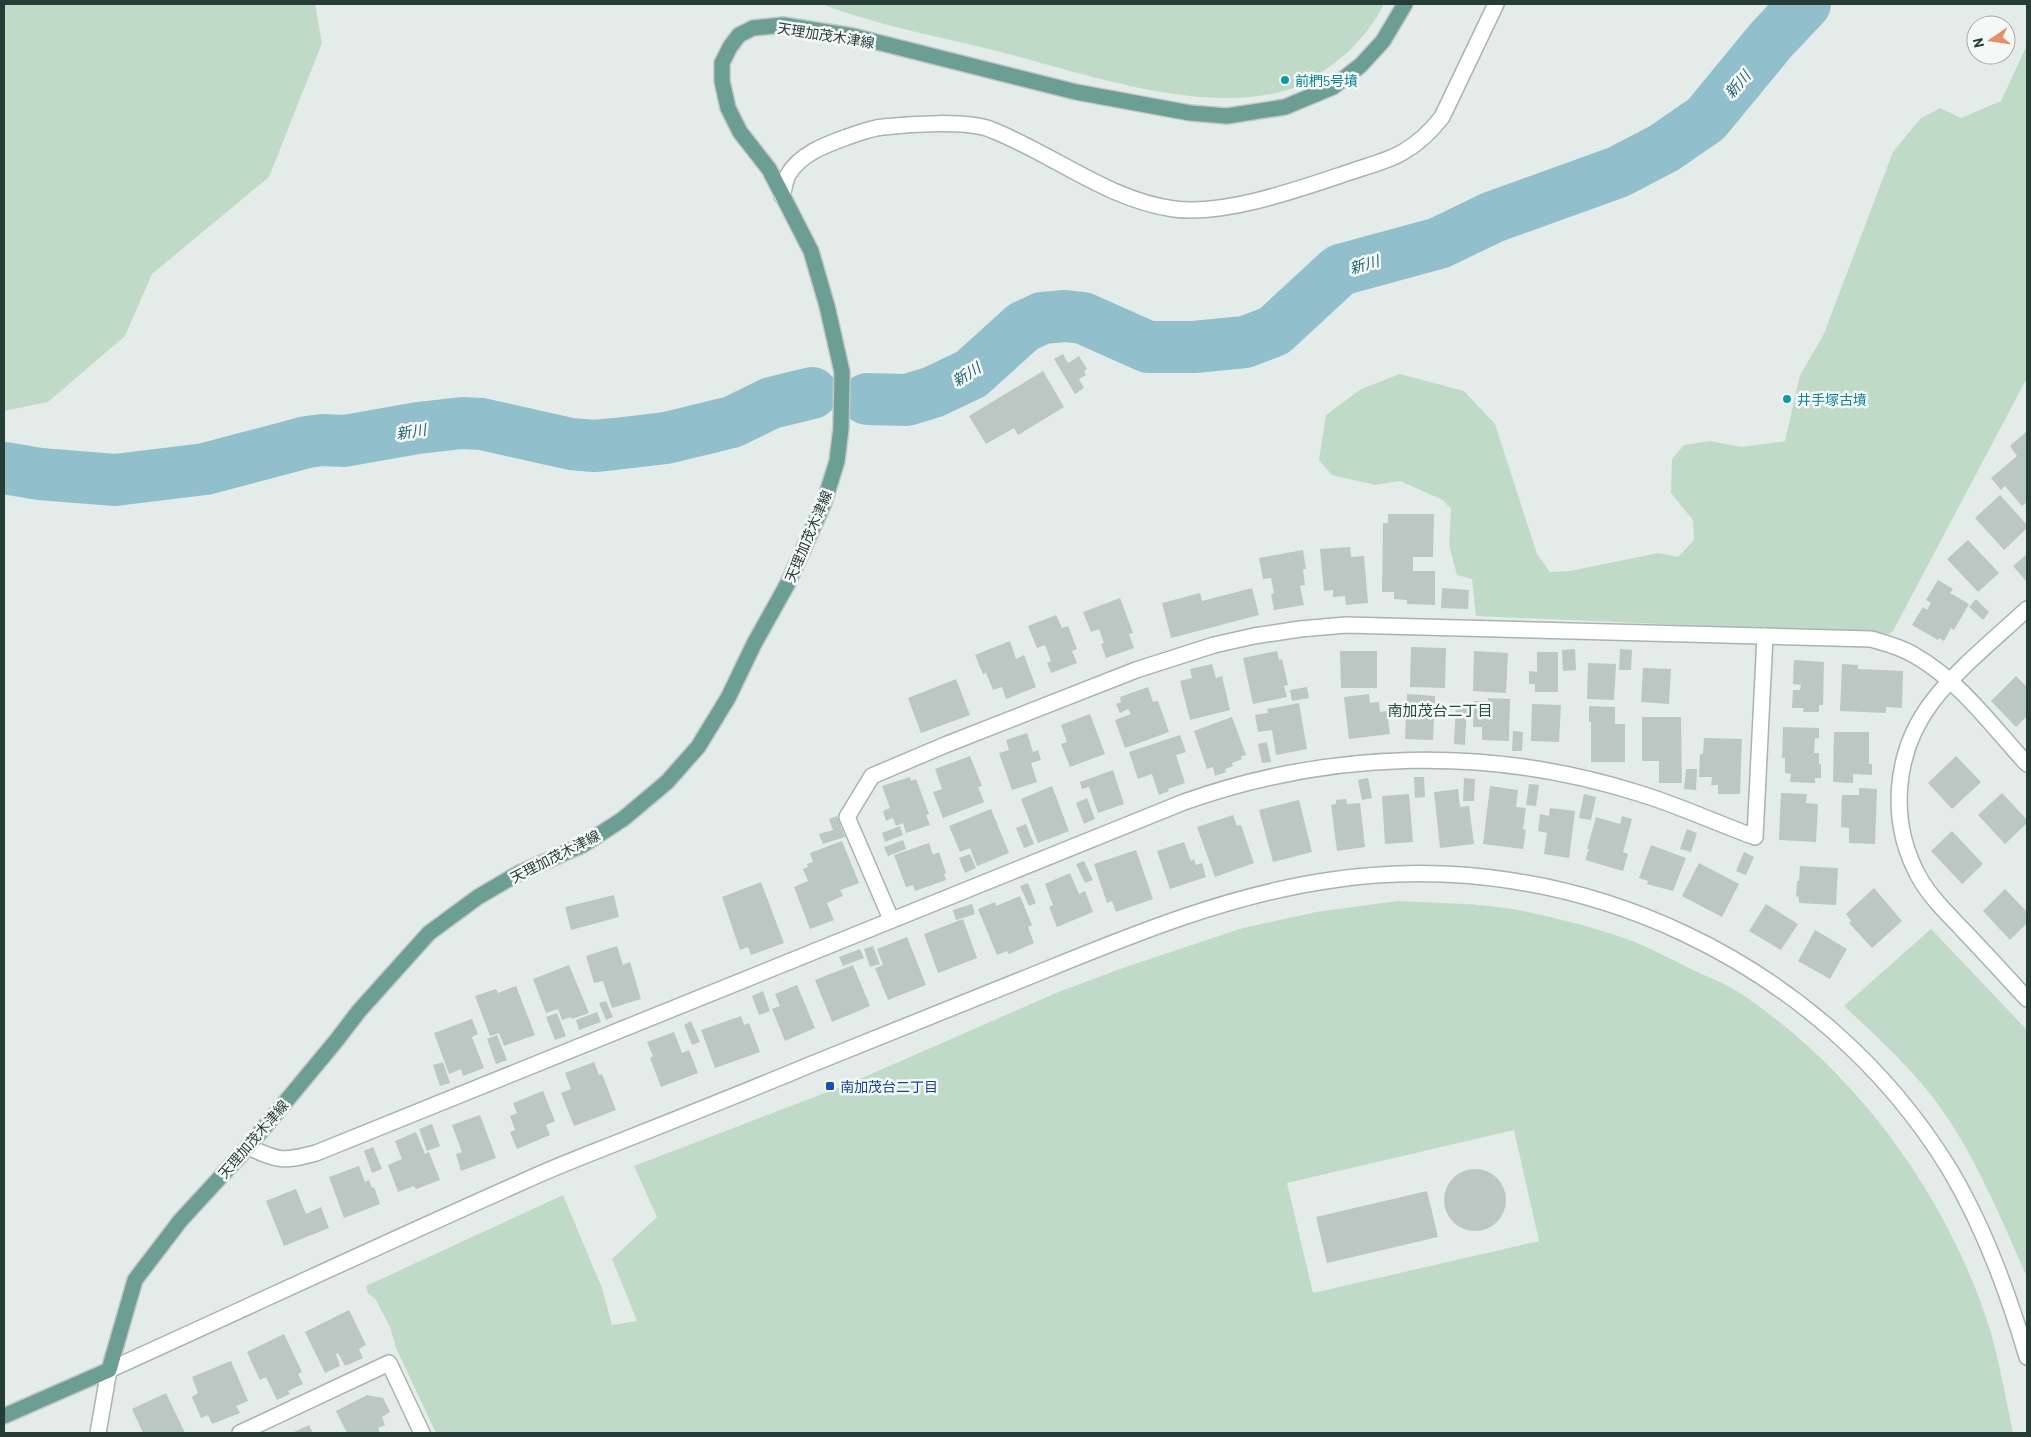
<svg xmlns="http://www.w3.org/2000/svg" width="2031" height="1437" font-family="Barlow,'Noto Sans JP',sans-serif">
	<rect width="100%" height="100%" fill="#e4ece9"/>
	<g fill="#bfdbc8" fill-rule="evenodd">
		<path d="M4 4H315L322 43 269 177 152 274 125 336 48 402 4 411Z"/>
		<path d="M822 4H1384C1376 21 1362 38 1348 52 1334 64 1309 83 1291 89 1204 116 1090 75 1005 53 943 37 881 27 822 4Z"/>
		<path d="M2027 45V378L1893 631 1889 634 1476 616 1472 579 1457 575 1449 545 1451 509 1443 500 1400 481 1375 485 1332 475 1319 460 1326 415 1361 389 1400 374 1464 391 1495 424 1537 554 1550 572 1570 571 1658 553 1678 557 1694 540 1693 520 1671 493 1672 459 1684 445 1710 441 1742 447 1785 441 1800 375 1823 336 1893 152 1920 119 1940 108 1961 118 2001 101Z"/>
		<path d="M1398 901C1436 903 1481 903 1518 910 1557 918 1598 928 1635 942 1654 950 1673 960 1691 969 1707 977 1725 983 1740 993 1850 1067 1935 1179 1981 1303 1997 1345 2004 1390 2013 1433H436L396 1348 390 1327 376 1300 368 1293 366 1286 563 1195 602 1288 612 1325 637 1321 612 1259 657 1217 634 1166 846 1085 1056 993 1117 970 1243 928 1316 912ZM1514 1130 1539 1241 1313 1293 1287 1183Z"/>
		<path d="M1931 929 2027 1030V1277C1998 1212 1969 1139 1922 1084 1898 1056 1871 1031 1844 1006Z"/>
	</g>
	<g fill="none" stroke-linecap="round" stroke-linejoin="round">
		<g stroke="#91c0cc" stroke-width="52">
			<path d="M867 399 907 400 933 392 971 374 1023 327 1042 318 1065 316 1083 318 1148 347H1194L1245 342 1274 331 1340 270 1439 243 1493 217 1618 172 1664 148 1706 119 1771 40 1805 4"/>
			<path d="M4 468 40 474 115 480 205 469 307 442 323 440 344 441 418 428 462 423 482 424 571 444 594 446 615 444 666 438 732 422 771 403 812 393"/>
		</g>
	</g>
	<g fill="#bac7c2">
		<path d="M1063 354 1068 363 1079 356 1087 369 1084 371 1086 375 1079 379 1084 388 1075 394 1054 359Z"/>
		<path d="M1043 371 1064 407 1018 435 1014 428 986 444 969 416Z"/>
		<path d="M2027 431V502L2022 506 2005 486 2001 490 1991 478 2017 456 2010 446Z"/>
		<path d="M2000 495 2027 525V528L2004 550 1975 518Z"/>
		<path d="M1388 514H1434L1433 557H1413V571H1435V605L1407 604V600L1394 599V592H1382L1383 523H1388Z"/>
		<path d="M1968 540 1999 573 1978 592 1947 559Z"/>
		<path d="M1350 547 1351 557 1364 556 1368 603 1346 605 1345 596 1333 597V590L1324 591 1320 549Z"/>
		<path d="M1303 550 1306 569H1303L1305 585 1300 586 1304 605 1274 610 1271 594 1274 593 1271 578 1263 579 1259 558Z"/>
		<path d="M2027 554V579L2026 581 2013 566Z"/>
		<path d="M1938 580 1953 589 1950 593 1969 604 1954 630 1951 628 1944 641 1939 638 1938 640 1912 625 1923 607 1927 610 1931 603 1926 600Z"/>
		<path d="M1252 588 1259 615 1171 638 1162 603 1200 593 1202 601Z"/>
		<path d="M1442 588 1469 590 1468 609 1441 608Z"/>
		<path d="M1120 598 1133 633 1129 634 1134 648 1106 658 1101 644 1104 643 1099 629 1091 632 1083 612Z"/>
		<path d="M1976 599 1989 612 1983 620 1969 607Z"/>
		<path d="M1056 615 1062 628 1068 626 1077 649 1072 651 1077 663 1051 673 1047 663 1051 661 1045 645 1037 648 1028 626Z"/>
		<path d="M1010 641 1016 659 1024 655 1036 687 1006 699 1002 687 993 690 986 673 983 674 975 655Z"/>
		<path d="M1411 647 1446 648 1445 688 1410 687Z"/>
		<path d="M1575 649 1576 670 1563 671 1562 650Z"/>
		<path d="M1620 649 1632 650 1631 670H1619Z"/>
		<path d="M1277 651 1279 660 1282 659 1288 685 1284 686 1287 697 1253 704 1243 658Z"/>
		<path d="M1340 651H1377V688H1341Z"/>
		<path d="M1474 651 1508 653 1506 693 1473 691Z"/>
		<path d="M1537 652H1558V692H1535V684H1529V671L1537 672Z"/>
		<path d="M1794 660 1824 662 1823 705H1819V712H1803L1804 708H1792L1793 690H1800L1801 685 1793 684Z"/>
		<path d="M1588 663 1616 664 1614 700 1587 699Z"/>
		<path d="M1212 664 1216 678 1222 676 1230 710 1190 720 1180 681 1192 678 1190 669Z"/>
		<path d="M1842 664 1858 665V669L1903 671 1902 708 1886 707V713L1840 711Z"/>
		<path d="M1643 668 1671 669 1669 704 1641 702Z"/>
		<path d="M2016 676 2027 687V716L2016 727 1991 701Z"/>
		<path d="M956 679 970 715 921 733 908 698Z"/>
		<path d="M1148 687 1153 702 1158 701 1169 732 1125 748 1115 720 1131 714 1128 709 1120 713 1116 704 1121 702 1120 697Z"/>
		<path d="M1307 687 1309 698 1292 701 1290 690Z"/>
		<path d="M1369 694 1370 703 1379 702 1380 712 1387 711 1390 734 1349 739 1344 697Z"/>
		<path d="M1407 694 1435 696 1433 740 1405 739Z"/>
		<path d="M1488 698 1510 699 1509 741 1482 740V727H1473L1474 701H1488Z"/>
		<path d="M1299 703 1307 749 1276 755 1272 730 1258 732 1255 715 1268 713 1267 709Z"/>
		<path d="M1456 703 1467 704 1465 745 1454 744Z"/>
		<path d="M1532 704 1561 705 1559 742 1531 741Z"/>
		<path d="M1589 706 1615 707V724H1625V762H1591V722H1589Z"/>
		<path d="M1090 714 1105 754 1070 767 1061 744 1067 742 1061 725Z"/>
		<path d="M1232 717 1246 755 1241 756 1242 759 1232 763 1233 766 1225 769 1226 772 1215 776 1213 767 1207 769 1194 731Z"/>
		<path d="M1642 717H1681L1682 783H1659V761H1642Z"/>
		<path d="M1783 727 1819 728V738H1815L1814 753H1819V764H1821V778H1815V783L1790 782 1791 774 1785 773V758H1782Z"/>
		<path d="M1513 731 1523 732 1522 751H1512Z"/>
		<path d="M1834 732H1869V764H1872V775L1853 774V783L1833 782Z"/>
		<path d="M1027 733 1033 752 1038 750 1041 760 1031 763 1037 782 1012 790 999 753 1009 750 1006 740Z"/>
		<path d="M1180 735 1186 752 1176 755 1185 783 1168 789 1169 791 1159 795 1152 774 1138 779 1129 752Z"/>
		<path d="M1704 738 1742 739 1740 794H1718V785H1711L1712 777H1699L1700 754H1703Z"/>
		<path d="M1267 742 1271 762 1262 763 1258 744Z"/>
		<path d="M970 756 982 786 978 787 984 802 943 818 933 792 942 789 935 769Z"/>
		<path d="M1956 756 1981 782 1952 809 1928 783Z"/>
		<path d="M1686 769H1697L1696 790 1684 789Z"/>
		<path d="M1113 770 1124 804 1098 813 1089 787 1082 789 1080 782Z"/>
		<path d="M910 777 911 781 916 779 929 814 926 815 930 825 906 833 903 823 896 826 893 818 886 821 883 811 890 808 882 786Z"/>
		<path d="M1414 777H1424L1425 797 1415 798Z"/>
		<path d="M1368 778 1372 798 1362 800 1358 780Z"/>
		<path d="M1464 778 1475 779 1474 801H1463Z"/>
		<path d="M1529 784 1539 785 1536 806 1526 805Z"/>
		<path d="M1052 786 1069 831 1038 843 1021 799Z"/>
		<path d="M1490 786 1518 790 1516 807 1526 808 1523 829 1526 830 1523 849 1483 844Z"/>
		<path d="M1859 788 1877 789 1875 844 1849 843V828L1841 827 1842 795H1859Z"/>
		<path d="M1458 789 1460 807 1469 806 1474 844 1440 848 1434 792Z"/>
		<path d="M1781 793 1807 794 1806 803 1818 804 1816 842 1779 840Z"/>
		<path d="M2002 793 2027 820V823L2005 844 1978 815Z"/>
		<path d="M1409 794 1413 842 1385 844 1382 796Z"/>
		<path d="M1584 794 1596 797 1591 820 1579 818Z"/>
		<path d="M1087 798 1095 819 1084 824 1076 803Z"/>
		<path d="M1346 799 1347 804 1360 803 1365 847 1337 851 1331 805 1336 804V800Z"/>
		<path d="M1299 800 1312 852 1273 862 1259 810Z"/>
		<path d="M1550 808 1575 811 1569 858 1544 854 1547 833 1538 831 1540 814 1549 816Z"/>
		<path d="M991 809 1009 853 977 866 970 848 960 852 949 826Z"/>
		<path d="M1233 815 1237 826 1241 825 1254 863 1215 877 1197 827Z"/>
		<path d="M837 816 845 837 823 844 819 834 833 830 829 819Z"/>
		<path d="M1622 816 1632 819 1623 852 1628 854 1623 871 1585 860 1589 849H1587L1596 817 1620 824Z"/>
		<path d="M1026 824 1034 844 1024 848 1016 828Z"/>
		<path d="M900 826 903 835 885 842 882 833Z"/>
		<path d="M1687 829 1697 833 1691 852 1680 849Z"/>
		<path d="M1952 831 1983 864 1962 884 1931 851Z"/>
		<path d="M903 840 906 849 888 856 884 847Z"/>
		<path d="M842 841 859 883 840 890 843 896 827 903 834 920 810 929 794 887 808 881 803 869 808 867 807 864 813 862 810 853Z"/>
		<path d="M1184 842 1191 861 1194 859 1196 865 1202 863 1206 877 1170 889 1157 851Z"/>
		<path d="M929 843 933 855 939 852 946 873 944 874 946 880 915 891 913 885 906 887 894 855Z"/>
		<path d="M1651 845 1686 858 1673 891 1647 884 1648 881 1639 878Z"/>
		<path d="M1136 850 1153 899 1116 912 1112 901 1107 903 1094 864Z"/>
		<path d="M1744 852 1754 857 1746 875 1736 871Z"/>
		<path d="M970 854 976 868 965 873 959 858Z"/>
		<path d="M1084 861 1093 880 1085 883 1076 864Z"/>
		<path d="M1699 863 1739 884 1722 917 1682 896Z"/>
		<path d="M1800 866 1838 868 1836 905 1799 903V897L1796 896 1797 881H1799Z"/>
		<path d="M1070 873 1079 894 1085 891 1093 912 1057 927 1049 907 1053 905 1045 884Z"/>
		<path d="M761 882 784 943 751 955 748 947 740 950 722 897Z"/>
		<path d="M1028 883 1036 903 1029 906 1020 886Z"/>
		<path d="M1874 888 1902 921 1872 948 1849 923 1851 921 1846 914Z"/>
		<path d="M2005 889 2027 912V923L2010 940 1983 911Z"/>
		<path d="M614 895 619 917 571 930 565 907Z"/>
		<path d="M1020 896 1032 925 1028 927 1034 943 1009 954 1007 951 997 955 978 909 995 902 996 906Z"/>
		<path d="M972 904 975 914 956 920 953 910Z"/>
		<path d="M1766 904 1798 924 1781 950 1749 931Z"/>
		<path d="M963 919 977 958 938 973 924 934Z"/>
		<path d="M1815 930 1847 949 1830 979 1798 961Z"/>
		<path d="M907 937 926 985 888 1000 875 968 883 965 877 949Z"/>
		<path d="M617 946 623 965 630 962 641 999 612 1008 603 981 594 983 586 956Z"/>
		<path d="M873 946 880 964 870 967 864 949Z"/>
		<path d="M860 949 864 958 843 966 839 957Z"/>
		<path d="M569 965 589 1013 572 1019 571 1017 562 1020 558 1009 546 1013 533 979Z"/>
		<path d="M853 965 870 1006 832 1022 815 980Z"/>
		<path d="M797 985 815 1028 785 1041 772 1009 780 1006 775 994Z"/>
		<path d="M516 986 535 1035 504 1046 499 1033 490 1036 475 996 496 989 498 993Z"/>
		<path d="M763 991 770 1011 759 1015 752 996Z"/>
		<path d="M606 1001 613 1017 606 1020 599 1003Z"/>
		<path d="M597 1012 601 1022 579 1030 576 1020Z"/>
		<path d="M557 1013 566 1036 555 1040 546 1017Z"/>
		<path d="M741 1016 744 1025 749 1023 760 1052 715 1068 701 1030Z"/>
		<path d="M472 1019 478 1034 472 1037 484 1068 463 1076 461 1069 449 1074 434 1033Z"/>
		<path d="M691 1021 700 1042 692 1045 684 1025Z"/>
		<path d="M674 1032 682 1053 689 1050 698 1073 661 1087 650 1058 653 1056 647 1042Z"/>
		<path d="M497 1035 507 1060 496 1064 487 1039Z"/>
		<path d="M443 1062 450 1083 440 1086 433 1065Z"/>
		<path d="M594 1062 599 1075 602 1074 616 1110 574 1126 561 1093 571 1089 565 1073Z"/>
		<path d="M543 1091 555 1121 546 1125 550 1135 517 1149 510 1132 515 1130 510 1116 517 1113 513 1103Z"/>
		<path d="M480 1115 496 1158 461 1171 456 1154 462 1152 452 1125Z"/>
		<path d="M432 1124 440 1146 427 1151 419 1129Z"/>
		<path d="M416 1132 425 1154 429 1152 440 1180 416 1189 414 1186 398 1192 388 1165 402 1159 395 1141Z"/>
		<path d="M373 1147 382 1169 372 1173 364 1151Z"/>
		<path d="M359 1166 365 1182 369 1180 372 1188 374 1187 380 1204 344 1218 329 1177Z"/>
		<circle cx="1475" cy="1200" r="31"/>
		<path d="M296 1189 306 1214 321 1207 329 1228 284 1246 266 1201Z"/>
		<path d="M1427 1191 1438 1237 1327 1263 1316 1217Z"/>
		<path d="M349 1310 366 1345 359 1349 363 1358 345 1366 338 1353 336 1354 340 1366 325 1373 305 1332Z"/>
		<path d="M284 1334 302 1372 298 1374 303 1384 288 1391 290 1394 277 1400 266 1377 260 1380 247 1352Z"/>
		<path d="M231 1361 248 1401 236 1406 240 1413 212 1424 208 1415 201 1418 192 1397 198 1393 192 1377Z"/>
		<path d="M166 1393 185 1433H143L132 1409Z"/>
		<path d="M367 1395 383 1398 390 1412 382 1417 385 1425 378 1428 380 1433H347L336 1411Z"/>
		<path d="M309 1425 313 1433H292Z"/>
	</g>
	<g fill="none" stroke-linecap="round" stroke-linejoin="round">
		<g stroke="#a7b4b0" stroke-width="18">
			<g id="minor">
				<path d="M782 196C784 190 785 181 788 175 800 154 825 145 847 137 859 133 871 128 883 127 909 124 969 120 992 130 1053 154 1108 200 1174 209 1225 216 1302 188 1350 172 1367 166 1388 161 1403 152 1419 143 1431 131 1442 117L1496 4"/>
				<path d="M2027 609C1997 637 1956 670 1932 702 1894 752 1888 821 1919 877 1930 897 1947 913 1962 929 1984 952 2006 976 2027 999"/>
				<path d="M891 919 847 817 872 776 945 745 1136 670 1214 645 1254 636 1300 629 1346 625 1871 639C1885 643 1901 647 1914 655 1960 681 1992 726 2027 764"/>
				<path d="M248 1147C280 1161 282 1162 316 1153L1184 802C1331 750 1489 746 1638 793 1678 805 1716 823 1755 837L1765 636"/>
				<path d="M98 1433 109 1370C246 1308 382 1244 520 1183 554 1167 589 1154 624 1140 687 1115 750 1090 812 1064 889 1033 966 1002 1043 971 1136 933 1232 894 1332 880 1574 844 1823 962 1950 1170 1985 1229 2008 1292 2027 1357"/>
				<path d="M240 1433 389 1363 422 1433"/>
			</g>
		</g>
		<g stroke="#c2c8c7" stroke-width="18">
			<path id="major" d="M4 1416 109 1370 135 1280 180 1221 248 1147 336 1041 359 1011 429 933 478 897 519 873 583 845 623 819 667 782 698 747 728 698 754 644 788 583 824 503 837 461 841 428 842 372 827 306 811 251 769 169 740 132 728 108 722 81V63L730 47 739 35 753 28 783 25 853 36 1076 92 1190 113 1227 116 1285 107 1333 87 1361 65 1383 41 1405 4"/>
		</g>
		<use href="#minor" stroke="#fff" stroke-width="15"/>
		<use href="#major" stroke="#6d9e93" stroke-width="15"/>
	</g>
	<g fill="#0f9aa8" stroke="#f4f9f7" stroke-width="2">
		<circle cx="1285" cy="80" r="5"/>
		<circle cx="1787" cy="399" r="5"/>
	</g>
	<rect fill="#1a4fb4" stroke="#f4f9f7" stroke-width="2" x="825" y="1081" width="10" height="10" rx="2.5"/>
	<g text-anchor="middle" dominant-baseline="central" stroke-width="5" stroke-linejoin="round" paint-order="stroke">
		<g font-size="14" fill="#253c37" stroke="#f4f9f7">
			<text transform="translate(826 35) rotate(9)">天理加茂木津線</text>
			<text transform="translate(808 536) rotate(-67)">天理加茂木津線</text>
			<text transform="translate(555 856) rotate(-27)">天理加茂木津線</text>
			<text transform="translate(253 1139) rotate(-49)">天理加茂木津線</text>
		</g>
		<g font-size="14" fill="#0d838f" stroke="#f4f9f7" text-anchor="start">
			<text x="1295" y="80">前椚5号墳</text>
			<text x="1797" y="399">井手塚古墳</text>
		</g>
		<g font-size="14" fill="#164399" stroke="#f4f9f7" text-anchor="start">
			<text x="840" y="1086">南加茂台二丁目</text>
		</g>
		<g font-size="15" font-style="italic" fill="#246373" stroke="#f4f9f7">
			<text transform="translate(1737 84) rotate(-49)">新川</text>
			<text transform="translate(1364 264) rotate(-16)">新川</text>
			<text transform="translate(966 374) rotate(-32)">新川</text>
			<text transform="translate(411 431) rotate(-9)">新川</text>
		</g>
		<g font-size="15" fill="#224d44" stroke="#f4f9f7">
			<text x="1440" y="710">南加茂台二丁目</text>
		</g>
	</g>
	<rect width="2031" height="1437" fill="none" stroke="#253c37" stroke-width="10"/>
	<g transform="translate(1991 40) rotate(257)"><circle r="24" fill="#f4f9f7" stroke="#a1adaa"/>
	<path d="M0-4L9 19L0 12L-9 19Z" fill="#e68d69"/>
	<text y="-8" font-size="14" font-weight="bold" text-anchor="middle" fill="#253c37">N</text>
	</g>
</svg>
